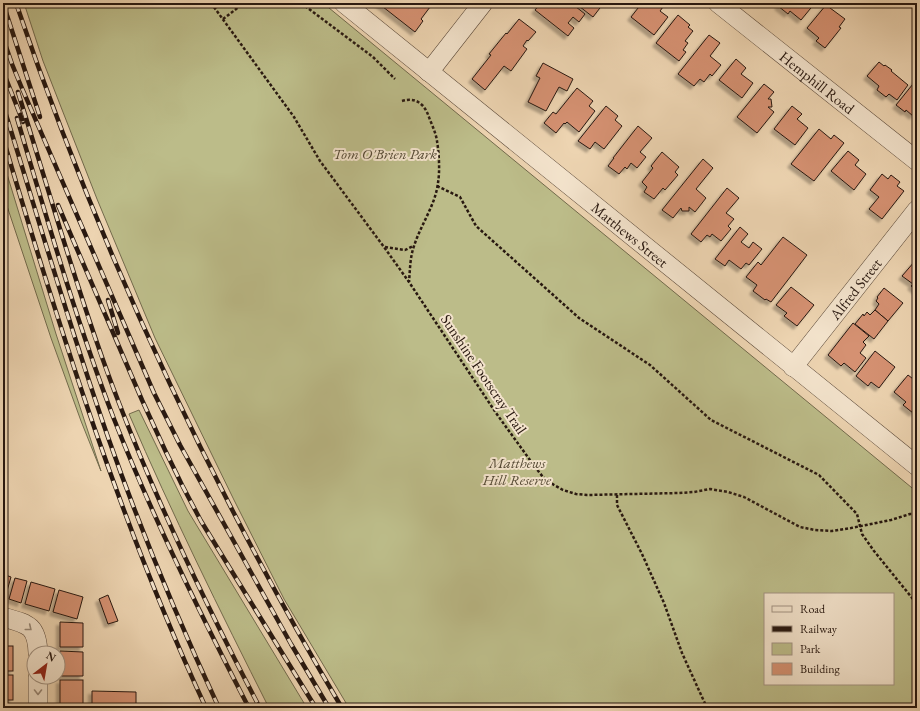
<svg xmlns="http://www.w3.org/2000/svg" width="920" height="711" font-family="'EB Garamond',serif">
	<defs>
		<filter id="shadow"><feDropShadow dx="-3.5" dy="3.5" stdDeviation="1" flood-color="#0004"/></filter>
	</defs>
	<rect width="100%" height="100%" fill="#edd4b1"/>
	<filter id="stains"><feTurbulence type="fractalNoise" baseFrequency=".005" numOctaves="4"/><feColorMatrix values="0 0 0 0 .2 0 0 0 0 .09 0 0 0 0 .02 0 0 0 .5 -.17"/></filter>
	<radialGradient id="worn" r=".72"><stop offset=".6" stop-color="#630" stop-opacity="0"/><stop offset="1" stop-color="#630" stop-opacity=".3"/></radialGradient>
	<g fill="#bcbc89" stroke="#726a4c" fill-rule="evenodd">
		<path d="M24 3H323L917 492V708H349L284 599 234 500 155 338 97 199 43 61ZM765 594H893V684H765Z"/>
		<path d="M3 161 56 334 101 471 81 421 51 338 7 206 3 191Z"/>
		<path d="M139 410 188 511 307 708H269C220 611 172 514 129 414Z"/>
	</g>
	<g fill="#d59172" stroke="#281810" filter="url(#shadow)">
		<path d="M378 3H433L421 19 423 21 415 32Z"/>
		<path d="M541 3H571L585 14 579 22 573 17 568 23 574 28 568 36 535 10Z"/>
		<path d="M575 3H602L603 4 593 17Z"/>
		<path d="M642 3H658L663 7 660 11 668 17 654 35 631 17Z"/>
		<path d="M781 3H815L801 20 790 11 788 14 778 6Z"/>
		<path d="M826 5 845 19 839 27 841 28 825 48 816 41 819 38 807 28Z"/>
		<path d="M678 15 690 25 688 27 693 31 685 41 688 43 683 50 686 52 679 61 656 43Z"/>
		<path d="M519 19 536 32 528 41 527 40 523 46 527 49 511 71 504 66 485 90 472 79 491 55 489 54 506 33 507 34Z"/>
		<path d="M709 35 720 43 710 56 721 65 712 76 710 74 704 82 700 79 694 86 678 74Z"/>
		<path d="M736 59 746 68 741 74 753 83 742 98 719 80Z"/>
		<path d="M879 62 884 66 885 65 892 70 891 71 908 85 897 100 889 94 886 97 877 90 879 86 867 76Z"/>
		<path d="M543 63 573 79 567 91 559 87 546 111 528 102 540 78 536 76Z"/>
		<path d="M917 79V111L913 116 906 110 905 112 896 105Z"/>
		<path d="M764 84 774 92 768 99H771L772 107H768L774 112 757 133 737 117Z"/>
		<path d="M577 88 593 101 589 106 595 111 579 132 567 122 565 124 564 123 556 133 544 123 553 112 556 114Z"/>
		<path d="M606 106 618 116 615 120 622 126 604 149 595 142 590 149 578 141Z"/>
		<path d="M792 106 802 114 797 119 808 128 795 145 774 129Z"/>
		<path d="M638 126 652 138 640 152 646 157 637 168 631 163 627 169 625 167 619 174 608 166 614 158H613Z"/>
		<path d="M819 129 831 139 834 135 844 143 814 181 791 164Z"/>
		<path d="M848 151 859 160 855 165 866 174 854 190 831 171Z"/>
		<path d="M662 152 679 167 675 172 678 175 665 190 663 188 654 199 644 192 647 187 642 182 653 168 651 166Z"/>
		<path d="M703 159 713 168 696 189 706 198 695 212 689 207V211H682L681 208 673 218 662 210Z"/>
		<path d="M882 174 888 179 891 175 900 182 897 186 904 191 882 219 869 209 879 197 870 190Z"/>
		<path d="M727 188 739 198 726 213 734 219 728 226 731 229 721 241 712 234 710 237 707 235 701 242 691 234Z"/>
		<path d="M740 227 748 234 741 242 749 248 753 242 762 249 749 265 746 263 741 269 729 260 725 266 715 259Z"/>
		<path d="M783 237 807 255 771 302 766 299 765 300 753 291 757 285 746 277 758 262 761 265Z"/>
		<path d="M915 261 917 262V291L911 286 913 284 902 276Z"/>
		<path d="M791 287 814 305 797 326 784 316 787 313 776 305Z"/>
		<path d="M884 288 903 303 888 321 875 310 879 304 876 301 878 298 877 297Z"/>
		<path d="M875 310 888 321 874 339 855 324 863 314 864 316 867 312 870 315Z"/>
		<path d="M853 323 869 336 863 342 866 345 860 353 866 358 855 372 844 363 841 366 828 355Z"/>
		<path d="M875 351 895 367 879 388 871 382 868 386 856 376Z"/>
		<path d="M908 375 917 382V408L913 413 903 405 906 402 894 392Z"/>
		<path d="M3 574 11 577 5 598H3Z"/>
		<path d="M15 578 27 581 21 603 9 599Z"/>
		<path d="M31 582 55 589 49 611 25 604Z"/>
		<path d="M59 590 83 597 77 619 53 612Z"/>
		<path d="M108 595 118 621 108 624 99 599Z"/>
		<path d="M60 622 83 623V647H60Z"/>
		<rect x="3" y="646" width="10" height="25"/>
		<path d="M60 651 83 652V676H60Z"/>
		<rect x="3" y="675" width="10" height="25"/>
		<rect x="60" y="680" width="23" height="25"/>
		<path d="M92 691 136 692V708H92Z"/>
		<rect x="3" y="704" width="10" height="4"/>
	</g>
	<g fill="none" stroke-linecap="round" stroke-linejoin="round">
		<g stroke="#594738" stroke-width="20">
			<g id="minor">
				<path id="s1" d="M344 3 917 466"/>
				<path id="s2" d="M718 3 917 161"/>
				<path d="M429 72 483 3"/>
				<path id="s3" d="M793 367 917 210"/>
				<path d="M3 617C28 624 37 625 38 653"/>
				<path d="M38 708V677"/>
			</g>
		</g>
		<g stroke="#281810" stroke-width="2.5" stroke-dasharray="3 2" stroke-linecap="butt">
			<path d="M211 3 294 117 320 161 384 247 409 282 496 413 535 467 543 477 554 485 563 490 576 494 587 495 679 493 694 492 710 489 728 492 744 497 800 527 815 530 832 531 851 528 891 520 910 514H917"/>
			<path d="M301 3 373 57 395 79"/>
			<path d="M223 19 244 3"/>
			<path d="M402 101C409 99 416 99 422 105 426 109 428 114 430 120 433 127 436 134 437 141 439 153 440 171 438 183 435 206 421 224 414 246 410 257 410 270 409 282"/>
			<path d="M437 186 460 197 476 226 579 318 650 365 711 420 819 475 857 514 862 534 874 551 917 604"/>
			<path d="M385 247 405 250 413 246"/>
			<path d="M617 495V505L642 554 664 603 682 653 707 708"/>
		</g>
		<use href="#minor" stroke="#f3e3cc" stroke-width="19"/>
		<g stroke="#281810" stroke-width="4.5">
			<g id="rail">
				<path d="M3 3 40 117"/>
				<path d="M16 3C99 248 210 485 342 708"/>
				<path d="M3 38 12 64 21 86 154 393 180 445 291 644 329 708"/>
				<path d="M3 71 23 122"/>
				<path d="M18 92C32 139 47 185 61 232 79 290 97 347 119 403 159 507 208 609 260 708"/>
				<path d="M3 105C38 217 70 329 109 440 141 531 178 620 219 708"/>
				<path d="M17 118C47 219 76 320 114 419 153 518 200 614 249 708"/>
				<path d="M3 138C60 331 121 525 206 708"/>
				<path d="M58 205 142 400 165 450 182 485 201 521 231 570 316 708"/>
				<path d="M108 300 118 333"/>
			</g>
		</g>
		<use href="#rail" stroke="#f3e3cc" stroke-width="3" stroke-dasharray="9" stroke-linecap="butt"/>
	</g>
	<defs><path id="oneway-chevron" d="M-2-3.5L2.5 0L-2 3.5" fill="none" stroke-width="1.6" stroke-linecap="round" stroke-linejoin="round"/></defs>
	<g stroke="#988877">
		<use href="#oneway-chevron" transform="translate(29 628) rotate(39)"/>
		<use href="#oneway-chevron" transform="translate(38 692) rotate(90)"/>
	</g>
	<g text-anchor="middle" dominant-baseline="central" stroke-width="4" stroke-linejoin="round" paint-order="stroke">
		<g font-size="15" fill="#281810" stroke="#f3e3cc">
			<text stroke="none"><textPath href="#s2" startOffset="127">Hemphill Road</textPath></text>
			<text stroke="none"><textPath href="#s1" startOffset="368">Matthews Street</textPath></text>
			<text stroke="none"><textPath href="#s3" startOffset="100">Alfred Street</textPath></text>
			<text transform="translate(484 374) rotate(56)">Sunshine Footscray Trail</text>
		</g>
		<g font-size="15" font-style="italic" fill="#544934" stroke="#f3e3cc">
			<text x="385" y="153">Tom O'Brien Park</text>
			<text x="517" y="462">Matthews<tspan x="517" dy="17">Hill Reserve</tspan></text>
		</g>
	</g>
	<rect width="920" height="711" fill="none" stroke="#edd4b1" stroke-width="16"/>
	<rect x="4" y="4" width="912" height="703" fill="none" stroke="#281810" stroke-width="2"/>
	<rect x="8" y="8" width="904" height="695" fill="none" stroke="#281810"/>
	<rect x="764" y="593" width="130" height="92" fill="#f3e3cc" stroke="#a29281"/>
	<rect x="772" y="606" width="20" height="6" fill="#f3e3cc" stroke="#a29281"/>
	<text x="800" y="613" font-size="12" fill="#281810">Road</text>
	<rect x="772" y="626" width="20" height="6" fill="#281810" stroke="#a29281"/>
	<text x="800" y="633" font-size="12" fill="#281810">Railway</text>
	<rect x="772" y="643" width="20" height="12" fill="#bcbc89" stroke="#a29281"/>
	<text x="800" y="653" font-size="12" fill="#281810">Park</text>
	<rect x="772" y="663" width="20" height="12" fill="#d59172" stroke="#a29281"/>
	<text x="800" y="673" font-size="12" fill="#281810">Building</text>
	<g transform="translate(46 665) rotate(31)"><circle r="19" fill="#f3e3cc" stroke="#a29281"/>
	<path d="M0-3L7 15L0 10L-7 15Z" fill="#8f2418"/>
	<text y="-6" font-size="11" font-weight="bold" text-anchor="middle" fill="#281810">N</text>
	</g>
	<rect width="100%" height="100%" filter="url(#stains)"/>
	<rect width="100%" height="100%" fill="url(#worn)"/>
</svg>
